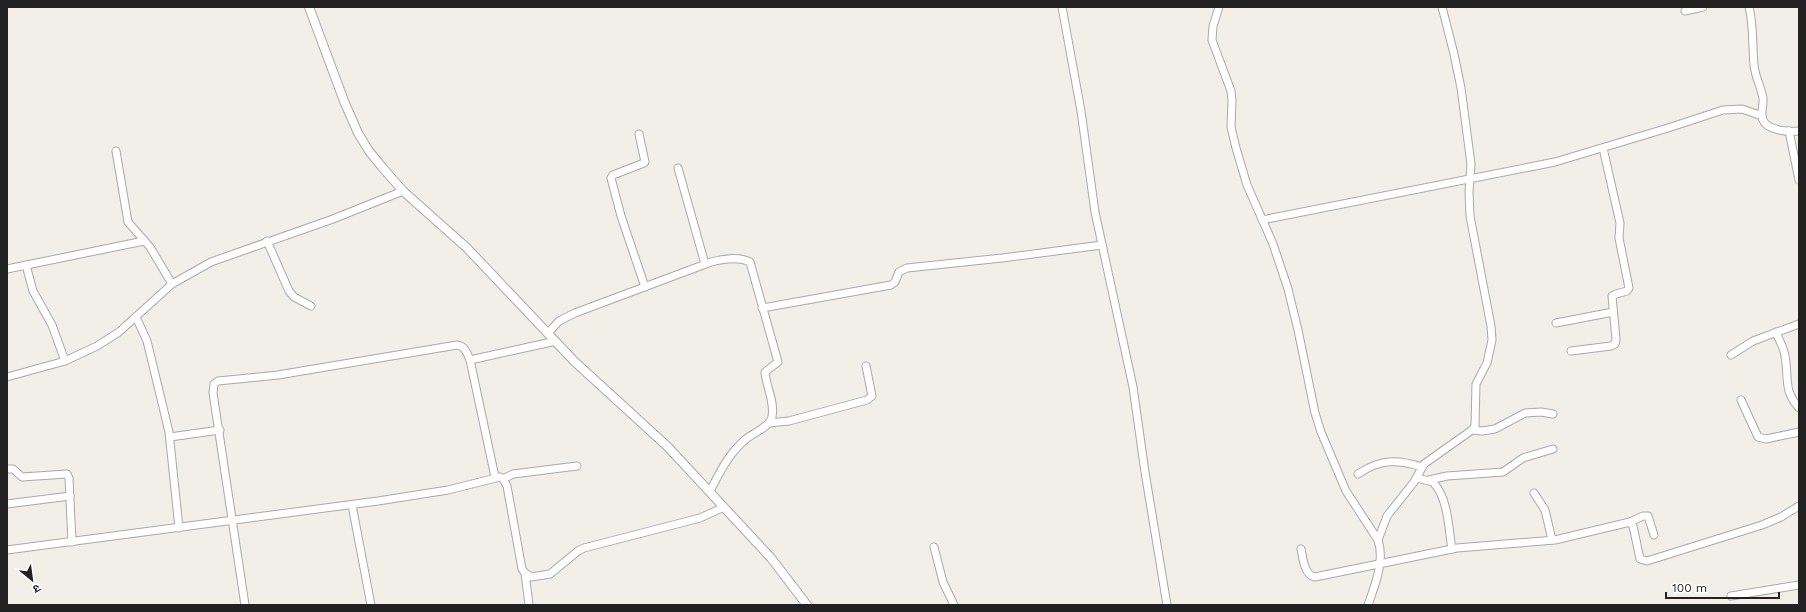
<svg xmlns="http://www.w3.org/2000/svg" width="1806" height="612" font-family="'Work Sans','Noto Sans Devanagari',sans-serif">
	<rect width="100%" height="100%" fill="#f2efe9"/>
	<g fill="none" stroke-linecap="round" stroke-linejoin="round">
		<g stroke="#a9a9a9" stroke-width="9">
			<g id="minor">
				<path d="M1062 7 1081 111 1095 212 1133 387 1145 472 1167 605"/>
				<path d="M1219 7 1213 26 1212 40 1231 91 1232 101 1231 127 1236 148 1247 185 1273 244 1288 289 1298 330 1315 413 1321 432 1346 491 1378 540C1385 561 1375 585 1368 605"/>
				<path d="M1749 7C1754 27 1752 45 1754 65 1755 77 1761 87 1763 98 1764 106 1759 115 1764 122 1771 131 1789 132 1799 131"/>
				<path d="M1685 11 1703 7"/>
				<path d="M1789 131 1799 180"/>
				<path d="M639 134 645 162 644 163 613 175 611 178 621 216 645 287"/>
				<path d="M116 151 128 222 150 247 172 284"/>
				<path d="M678 168 705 264"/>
				<path d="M1262 220 1555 162 1668 128 1723 110 1742 109 1762 116"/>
				<path d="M267 241 289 291 294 297 311 306"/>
				<path d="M26 265 33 291 52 325 65 361"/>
				<path d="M7 269 144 241"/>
				<path d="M762 308 891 285 895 282 899 272 907 268 1002 258 1102 245"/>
				<path d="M136 317 147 341 169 432 179 528"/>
				<path d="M1556 323 1613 312"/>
				<path d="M1776 332C1779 340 1784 348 1785 356 1789 378 1783 390 1799 408"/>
				<path d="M548 333 559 321 575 313 711 262C723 259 738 256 750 262L778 362 765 372C766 387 775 401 772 417 770 427 753 433 746 439 729 453 720 472 710 491"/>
				<path d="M1571 351 1611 346 1615 344 1616 339 1612 296 1616 294 1627 291 1629 288 1619 238 1620 223 1603 148"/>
				<path d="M1731 355 1753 341 1799 324"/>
				<path d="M470 360 556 341"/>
				<path d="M7 377 65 361 97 346 119 332 172 284 211 262 333 219 403 191"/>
				<path d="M1741 400 1758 437 1766 439 1799 432"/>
				<path d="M769 423 789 421 867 400 872 396 866 366"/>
				<path d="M1472 430 1482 431 1495 429 1525 413 1541 412 1553 414"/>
				<path d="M170 437 220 430"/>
				<path d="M7 469H13L22 477 67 474 69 478 72 542"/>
				<path d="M1358 474C1380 459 1397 459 1422 467"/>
				<path d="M1417 478 1433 482C1449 500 1448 527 1452 549"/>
				<path d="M503 479 513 474 577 466"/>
				<path d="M1429 480 1447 476 1503 472 1523 458 1553 449"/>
				<path d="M1534 493 1545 510 1552 540"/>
				<path d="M7 504 70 496"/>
				<path d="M352 505 371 605"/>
				<path d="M1630 522 1643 516H1648L1654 535"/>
				<path d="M1378 540 1387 516 1414 482 1424 464 1472 430 1475 426 1476 384 1487 363 1492 340 1491 326 1470 216 1469 192 1471 164 1461 88 1454 54 1442 7"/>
				<path d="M934 547 943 582 954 605"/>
				<path d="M1301 549C1303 558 1304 575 1315 577L1457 548 1555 540 1630 522 1633 526 1640 559 1647 561 1762 525 1781 517 1799 506"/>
				<path d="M7 550 378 501 448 490 500 477 503 479 507 486 522 569 525 573 531 577 550 574 578 551 584 548 700 518 724 507"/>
				<path d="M525 573 529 605"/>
				<path d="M1731 596 1799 585"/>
				<path d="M245 605 213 393 214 384 218 381 278 375 457 345C465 346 467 353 470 360L495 477"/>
			</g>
		</g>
		<g stroke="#a9a9a9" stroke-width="10">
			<path id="tertiary" d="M309 7 344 101 358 133 369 151 382 167 403 191 467 248 574 361 668 447 771 558 807 605"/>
		</g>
		<use href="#minor" stroke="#fff" stroke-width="7"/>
		<use href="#tertiary" stroke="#fff" stroke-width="8"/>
	</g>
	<rect width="1806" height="612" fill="none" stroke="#222222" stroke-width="16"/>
	<g transform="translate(32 580) rotate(151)" stroke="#ffffff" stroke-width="3" paint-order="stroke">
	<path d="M0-3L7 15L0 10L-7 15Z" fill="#222222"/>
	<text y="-6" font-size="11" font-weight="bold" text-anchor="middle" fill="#222222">उ</text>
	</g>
	<path d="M1666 592v6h113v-6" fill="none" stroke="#222222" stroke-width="2"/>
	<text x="1672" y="592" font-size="12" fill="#222222" stroke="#ffffff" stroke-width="3" paint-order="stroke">100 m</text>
</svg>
